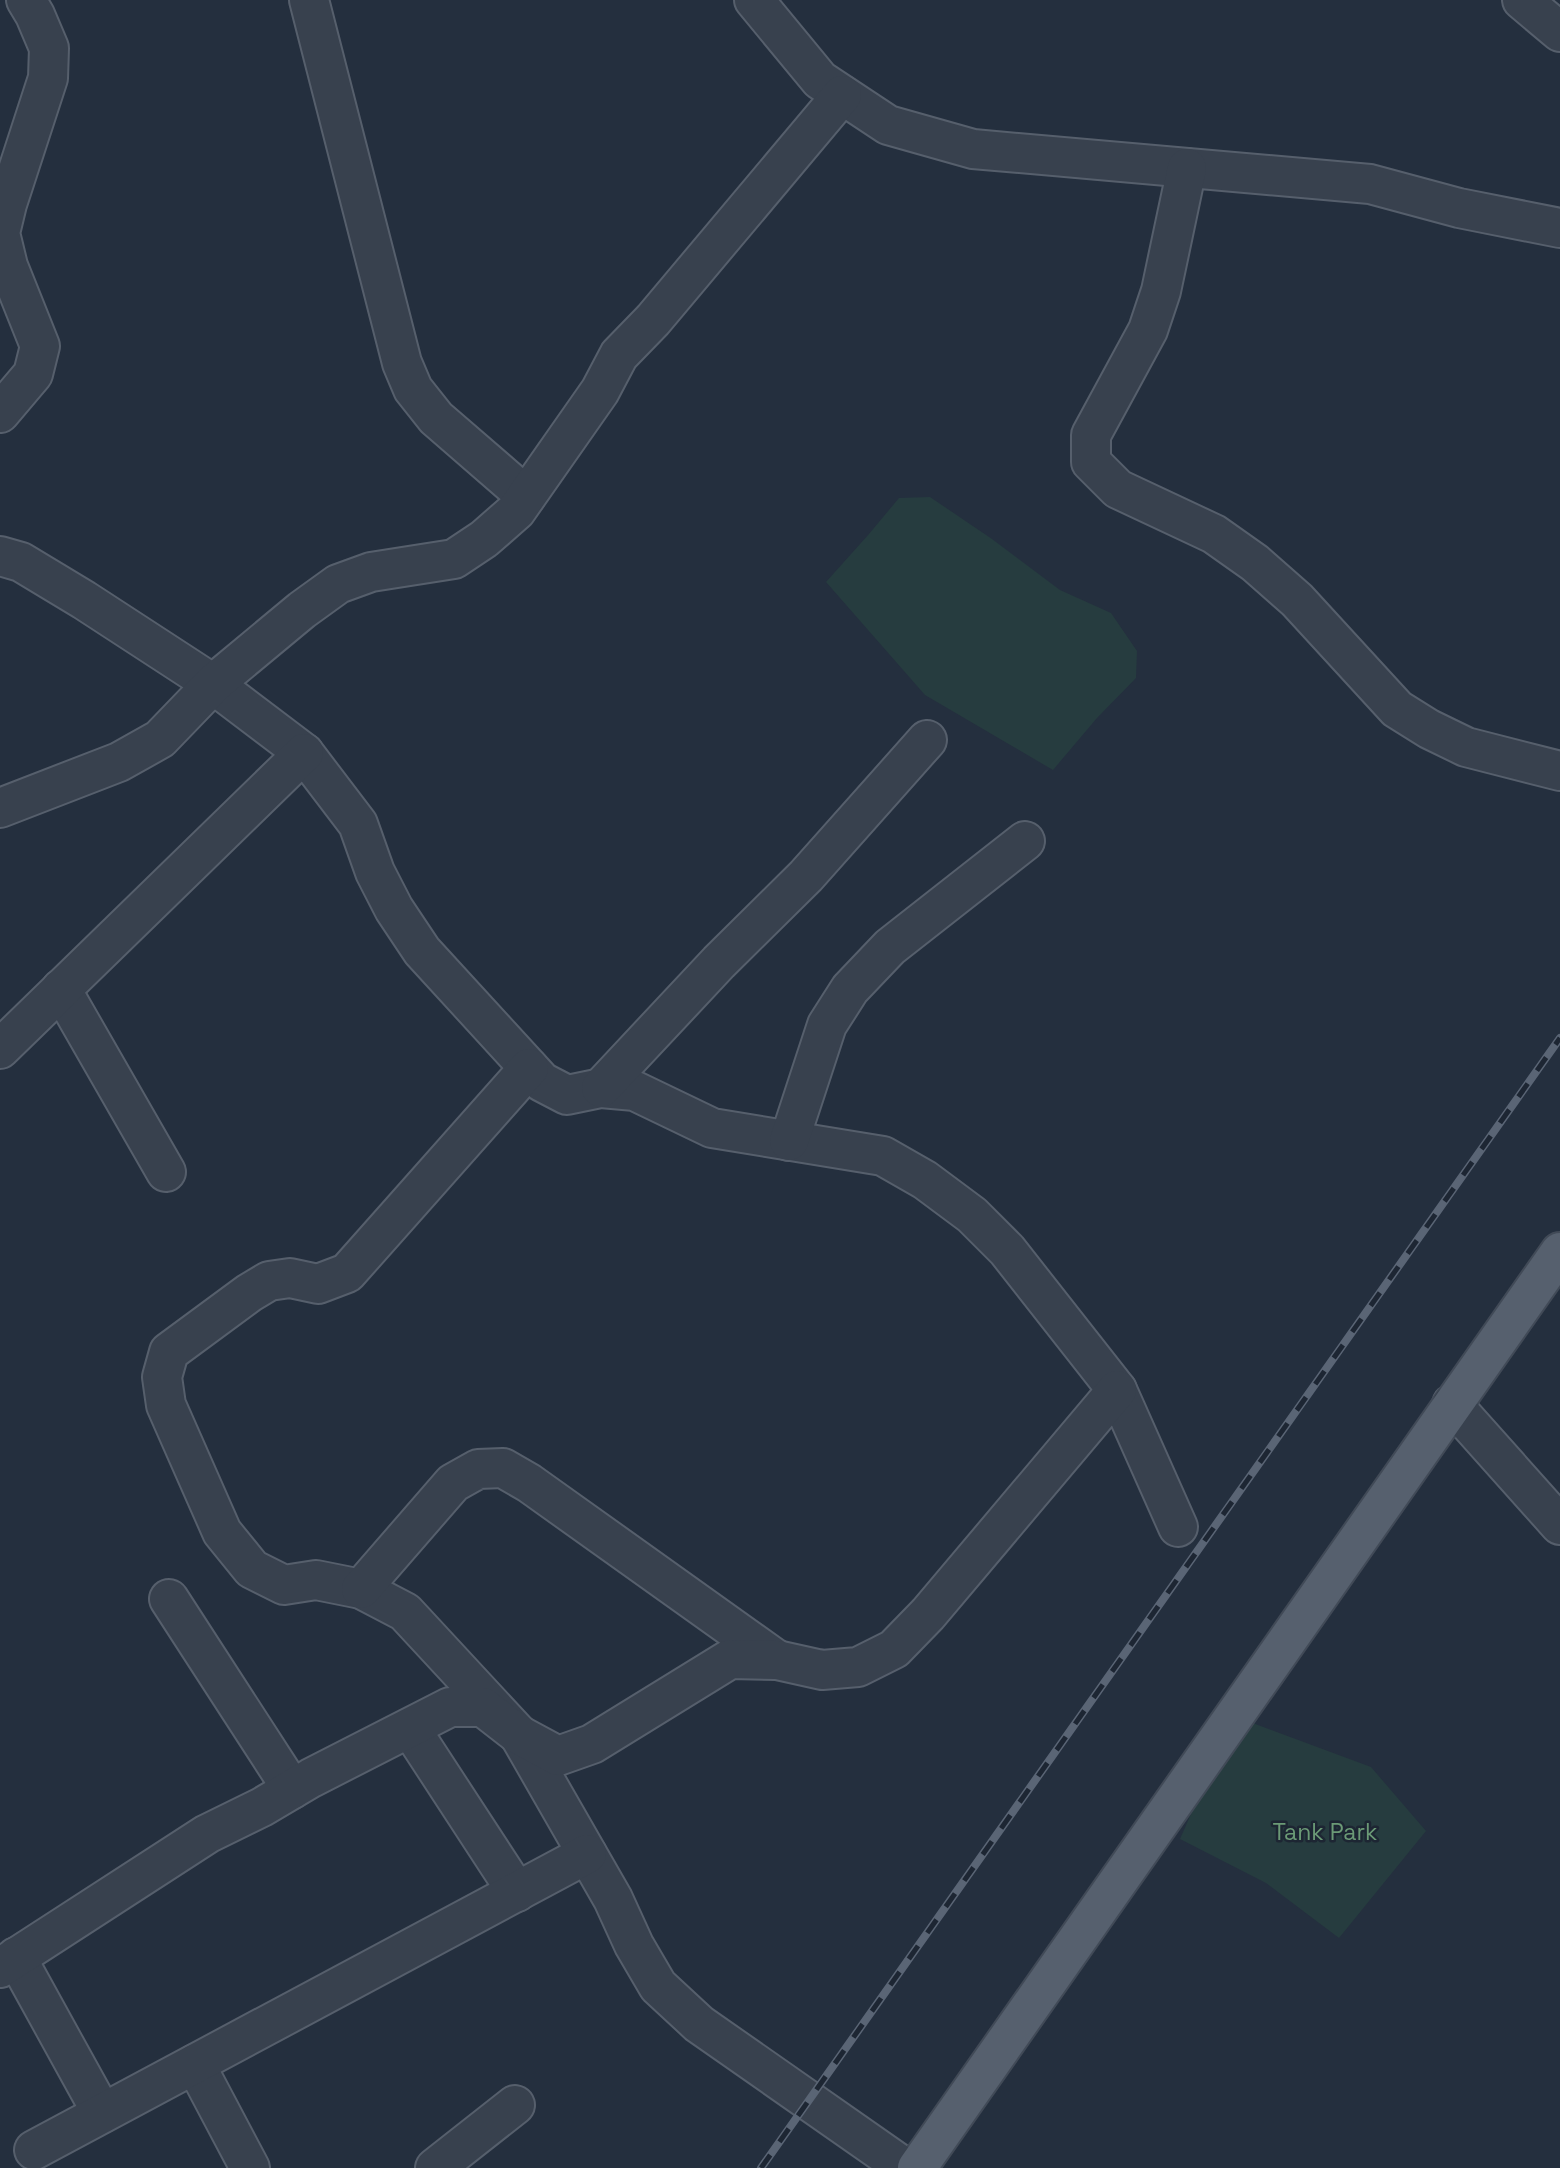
<svg xmlns="http://www.w3.org/2000/svg" width="1560" height="2168" font-family="'Space Grotesk',sans-serif">
	<rect width="100%" height="100%" fill="#242f3e"/>
	<g fill="#263c3f">
		<path d="M930 497 992 539 1060 590 1111 613 1137 651 1136 678 1097 718 1053 770 925 695 826 582 869 534 899 498Z"/>
		<path d="M1234 1716 1371 1767 1426 1831 1339 1938 1266 1883 1180 1839Z"/>
	</g>
	<g fill="none" stroke-linecap="round" stroke-linejoin="round">
		<g stroke="#565f6c" stroke-width="42">
			<g id="minor">
				<path d="M309 0 402 363 413 389 436 418 526 496"/>
				<path d="M754 0 820 80 888 125 973 149 1370 184 1459 208 1560 228"/>
				<path d="M1522 0 1560 32"/>
				<path d="M1187 168 1161 291 1148 330 1091 435V462L1118 489 1214 534 1255 563 1297 600 1397 709 1429 729 1466 747 1560 771"/>
				<path d="M0 413 33 374 40 346 8 266 0 233 7 204 48 78 49 48 35 15 26 0"/>
				<path d="M0 556 21 562 84 600 213 684 304 753 358 824 375 872 394 909 422 951 542 1082 567 1095 601 1088 635 1091 712 1128 883 1156 925 1180 972 1215 1007 1250 1117 1390 1178 1527"/>
				<path d="M0 808 119 762 160 739 213 684 302 610 338 584 371 572 454 559 484 539 516 511 600 391 619 355 653 320 842 95"/>
				<path d="M61 989 166 1172"/>
				<path d="M0 1049 304 753"/>
				<path d="M529 1068 347 1273 318 1284 290 1278 269 1281 249 1293 169 1352 162 1377 166 1405 222 1532 252 1569 284 1585 316 1580 361 1589 405 1612 519 1735 613 1899 634 1945 658 1986 699 2024 905 2168"/>
				<path d="M601 1088 719 962 806 876 927 740"/>
				<path d="M789 1141 827 1025 850 989 890 947 1025 841"/>
				<path d="M1452 1404 1560 1525"/>
				<path d="M361 1589 453 1483 478 1469 503 1468 529 1483 777 1660"/>
				<path d="M169 1599 292 1789"/>
				<path d="M410 1728 517 1892"/>
				<path d="M16 1957 102 2113"/>
				<path d="M0 1968 207 1834 262 1807 311 1778 450 1707H483L519 1735 558 1756 592 1744 730 1659 777 1660 822 1670 858 1667 894 1649 928 1614 1117 1390"/>
				<path d="M195 2064 250 2168"/>
				<path d="M34 2150 587 1854"/>
				<path d="M435 2168 515 2105"/>
			</g>
		</g>
		<g stroke="#414a57" stroke-width="42">
			<path id="major" d="M917 2168 1560 1252"/>
		</g>
		<use href="#minor" stroke="#38414e" stroke-width="38"/>
		<use href="#major" stroke="#56606e" stroke-width="38"/>
		<g stroke="#5a6575" stroke-width="8">
			<path id="rail" d="M761 2168 1560 1038"/>
		</g>
		<use href="#rail" stroke="#1d2633" stroke-width="5" stroke-dasharray="16" stroke-linecap="butt"/>
	</g>
	<g text-anchor="middle" dominant-baseline="central" stroke-width="5" stroke-linejoin="round" paint-order="stroke">
		<g font-size="23" fill="#6b9a76" stroke="#1d2633">
			<text x="1325" y="1832">Tank Park</text>
		</g>
	</g>
</svg>
